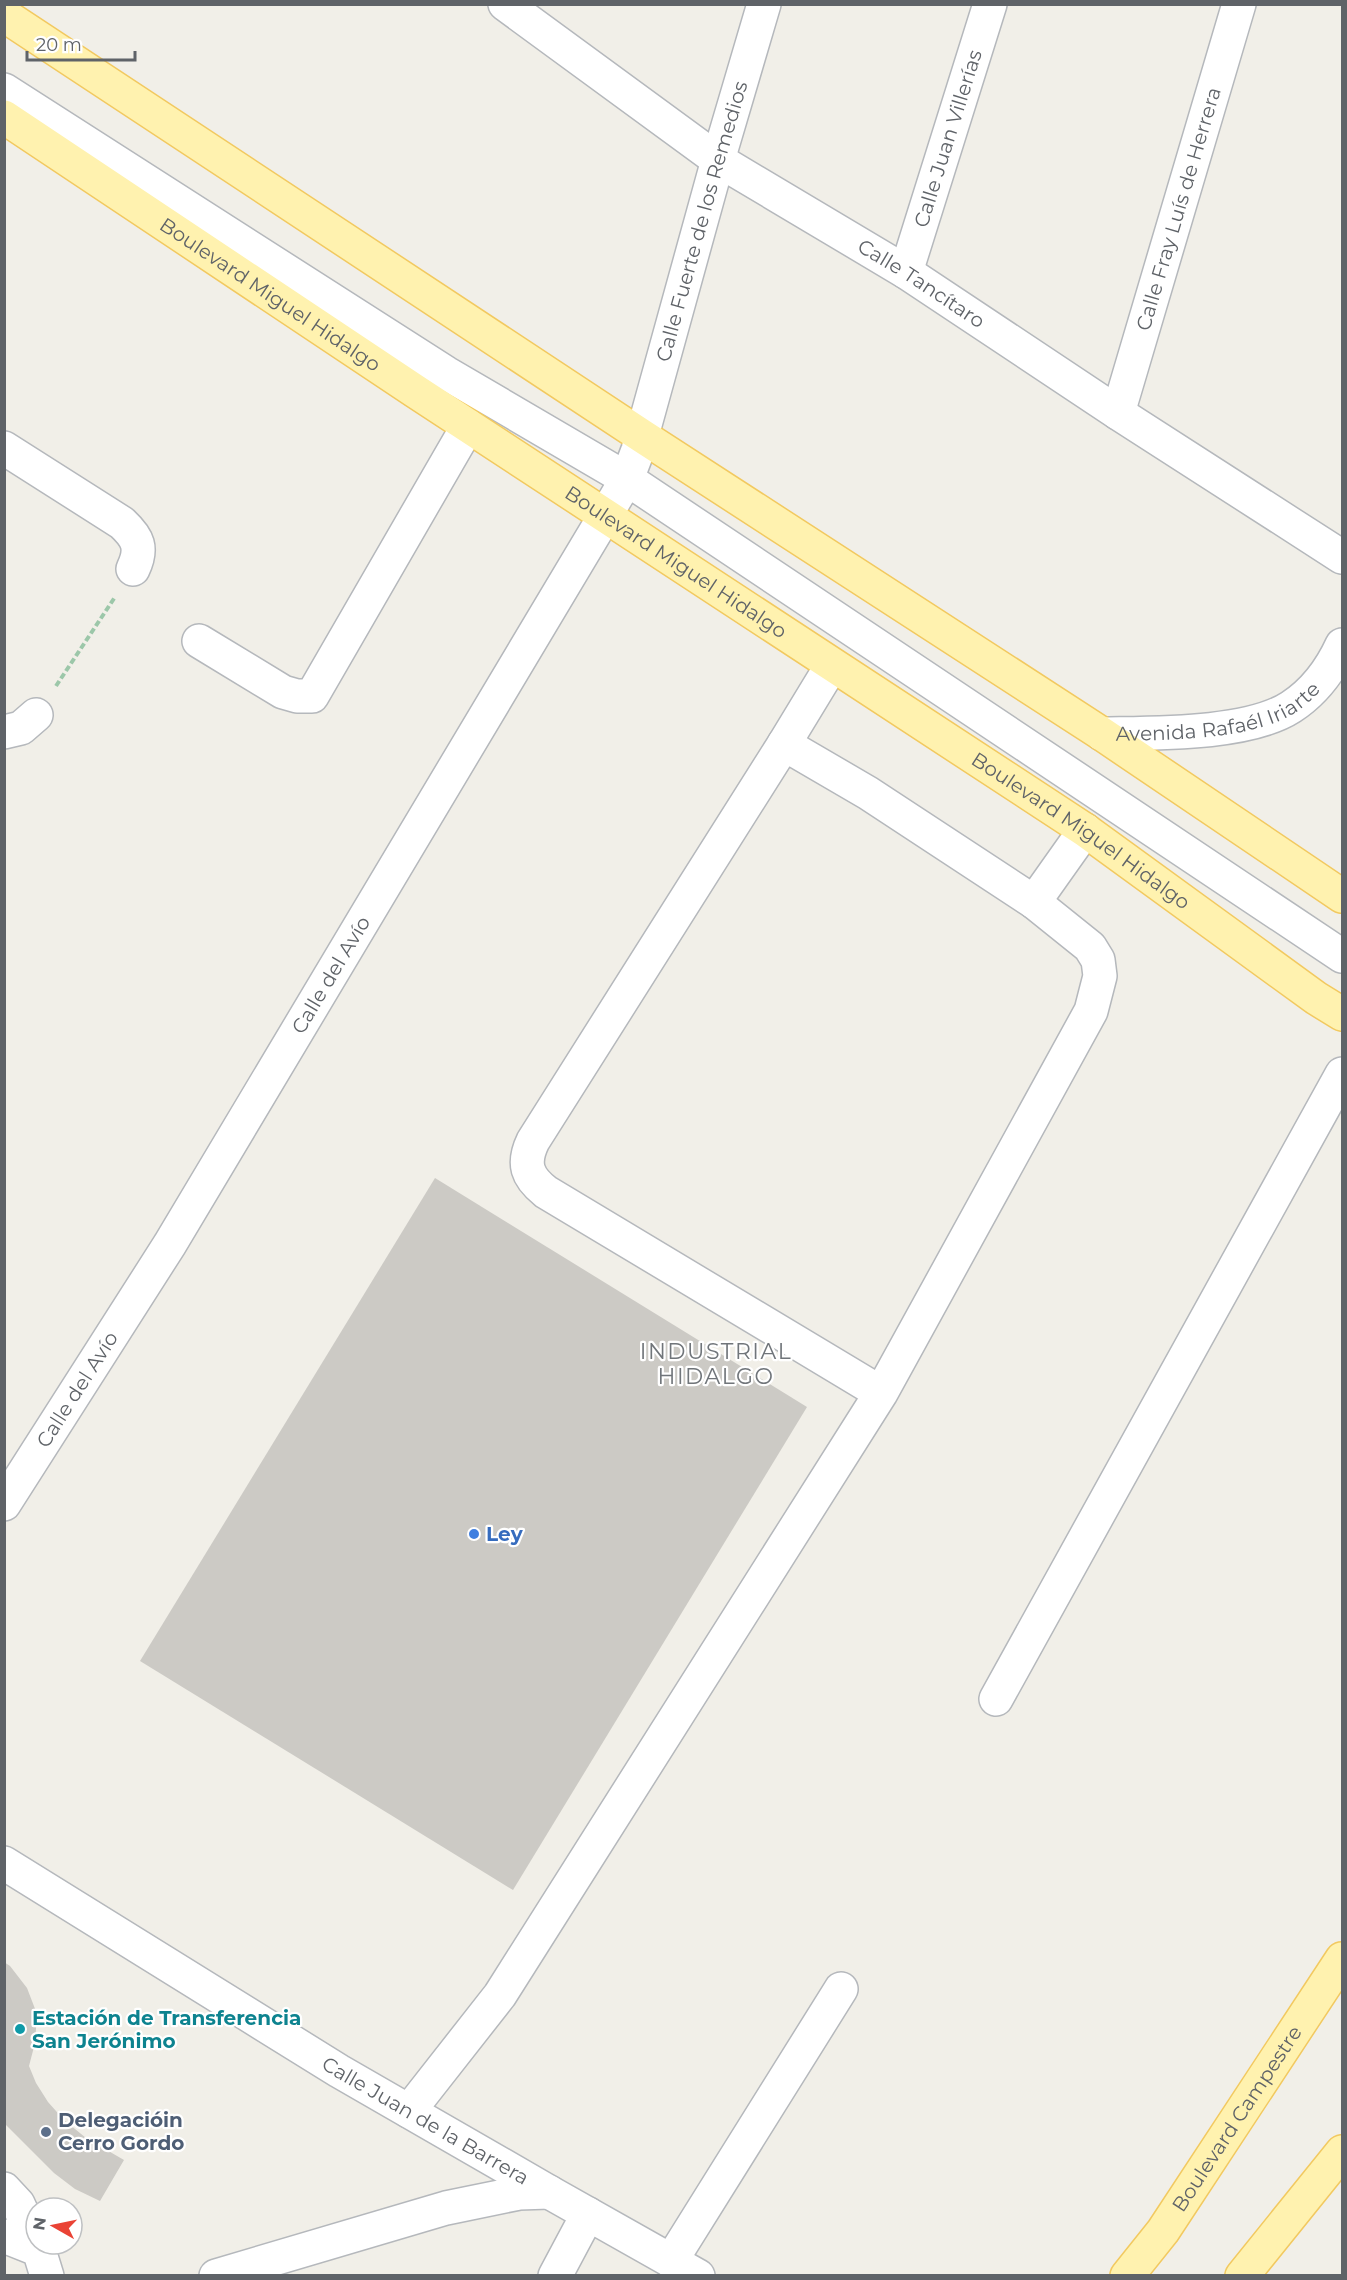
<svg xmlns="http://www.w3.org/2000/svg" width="1347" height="2280" font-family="Montserrat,sans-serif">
	<rect width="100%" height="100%" fill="#f1efe8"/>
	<g fill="#cccac5">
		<path d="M435 1178 807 1407 513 1890 140 1661Z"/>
		<path d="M4 1962 10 1966 27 1988 37 2014 35 2043 29 2066 36 2083 48 2102 64 2120 86 2138 124 2160 100 2201 75 2189 54 2173 4 2123Z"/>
	</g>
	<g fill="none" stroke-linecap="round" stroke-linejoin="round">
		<g stroke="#b5b8bc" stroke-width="36">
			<g id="minor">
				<path id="s1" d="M505 4 718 160 906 272 1118 413 1342 557"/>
				<path d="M4 90 446 373 627 479 1342 956"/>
				<path id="s2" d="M906 272 990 4"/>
				<path id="s3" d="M1118 413 1239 4"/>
				<path d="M4 448 122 523C138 538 143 548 133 569"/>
				<path d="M199 641 283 692 297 696H312L468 426"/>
				<path d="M4 732 21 728 36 715"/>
				<path id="s4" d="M1102 734C1153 733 1248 735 1291 707 1314 692 1331 669 1342 645"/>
				<path d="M784 744 832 665"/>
				<path d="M1034 902 1085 830"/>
				<path id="s5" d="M4 1504 170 1244 627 479 638 450 718 160 764 4"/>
				<path d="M996 1699 1342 1074"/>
				<path id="s6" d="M4 1863 339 2071 549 2192 698 2276"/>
				<path d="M409 2111 500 1995 881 1393 1091 1011 1100 976 1098 960 1090 947 1034 902 868 793 784 744 533 1141C522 1164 527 1177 546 1192L881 1393"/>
				<path d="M4 2189 18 2204 36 2243"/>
				<path d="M4 2236 39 2250 47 2276"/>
				<path d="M671 2261 841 1989"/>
				<path d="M216 2276 446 2208 519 2193 549 2192"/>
				<path d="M555 2276 588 2214"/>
			</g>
		</g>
		<g stroke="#f2c960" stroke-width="36">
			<g id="major">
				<path d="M4 15 642 436 1102 734 1342 896"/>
				<path id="s7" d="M4 117 415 391 1085 830 1316 998 1342 1014"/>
				<path id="s8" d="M1127 2276 1163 2231 1342 1959"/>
				<path d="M1242 2276 1342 2152"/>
			</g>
		</g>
		<path stroke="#9cc7a9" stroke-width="4" stroke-dasharray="6 3" stroke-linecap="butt" d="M56 686 115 597"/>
		<use href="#minor" stroke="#fff" stroke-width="33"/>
		<use href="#major" stroke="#fff2af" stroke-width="33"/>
	</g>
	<circle fill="#3f7fe0" stroke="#fff" stroke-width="2" cx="474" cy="1534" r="6"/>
	<circle fill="#0f9aa8" stroke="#fff" stroke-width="2" cx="20" cy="2029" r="6"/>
	<circle fill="#5c6f8a" stroke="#fff" stroke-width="2" cx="46" cy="2132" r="6"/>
	<g text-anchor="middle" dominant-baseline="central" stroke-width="4.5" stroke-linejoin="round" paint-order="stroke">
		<g font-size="20" fill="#5f6368" stroke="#fff">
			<text stroke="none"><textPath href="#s2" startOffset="140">Calle Juan Villerías</textPath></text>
			<text stroke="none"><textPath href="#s3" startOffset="213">Calle Fray Luís de Herrera</textPath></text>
			<text stroke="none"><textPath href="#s5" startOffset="1468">Calle Fuerte de los Remedios</textPath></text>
			<text stroke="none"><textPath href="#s1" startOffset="502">Calle Tancítaro</textPath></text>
			<text stroke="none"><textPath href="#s7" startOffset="320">Boulevard Miguel Hidalgo</textPath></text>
			<text stroke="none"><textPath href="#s7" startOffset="806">Boulevard Miguel Hidalgo</textPath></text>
			<text stroke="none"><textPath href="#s4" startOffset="120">Avenida Rafaél Iriarte</textPath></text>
			<text stroke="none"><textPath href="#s7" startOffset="1292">Boulevard Miguel Hidalgo</textPath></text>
			<text stroke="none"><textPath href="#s5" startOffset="622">Calle del Avío</textPath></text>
			<text stroke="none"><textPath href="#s5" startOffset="136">Calle del Avío</textPath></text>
			<text stroke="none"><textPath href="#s8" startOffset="192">Boulevard Campestre</textPath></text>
			<text stroke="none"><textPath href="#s6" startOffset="494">Calle Juan de la Barrera</textPath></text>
		</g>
		<g font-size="20" font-weight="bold" fill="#366cbe" stroke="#fff" text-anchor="start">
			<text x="486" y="1534">Ley</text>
		</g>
		<g font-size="20" font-weight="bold" fill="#0d838f" stroke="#fff" text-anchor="start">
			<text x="32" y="2018">Estación de Transferencia<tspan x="32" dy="23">San Jerónimo</tspan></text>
		</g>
		<g font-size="20" font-weight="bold" fill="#4e5e75" stroke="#fff" text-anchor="start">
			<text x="58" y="2120">Delegacióin<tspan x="58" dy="23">Cerro Gordo</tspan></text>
		</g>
		<g font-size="22" letter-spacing="1.5" fill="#70757a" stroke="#fff">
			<text x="716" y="1351">INDUSTRIAL<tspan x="716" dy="25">HIDALGO</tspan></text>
		</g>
	</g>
	<rect width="1347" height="2280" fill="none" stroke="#5f6368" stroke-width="12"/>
	<g transform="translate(54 2226) rotate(279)"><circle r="28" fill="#ffffff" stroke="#bfc1c3" stroke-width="1.5"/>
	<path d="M0-4.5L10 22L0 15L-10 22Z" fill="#ea4335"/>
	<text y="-9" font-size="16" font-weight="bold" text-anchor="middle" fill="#5f6368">N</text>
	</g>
	<path d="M27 51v9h108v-9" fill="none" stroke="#5f6368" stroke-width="3"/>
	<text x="36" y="51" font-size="18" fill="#5f6368" stroke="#ffffff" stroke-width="4.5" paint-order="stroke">20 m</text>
</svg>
